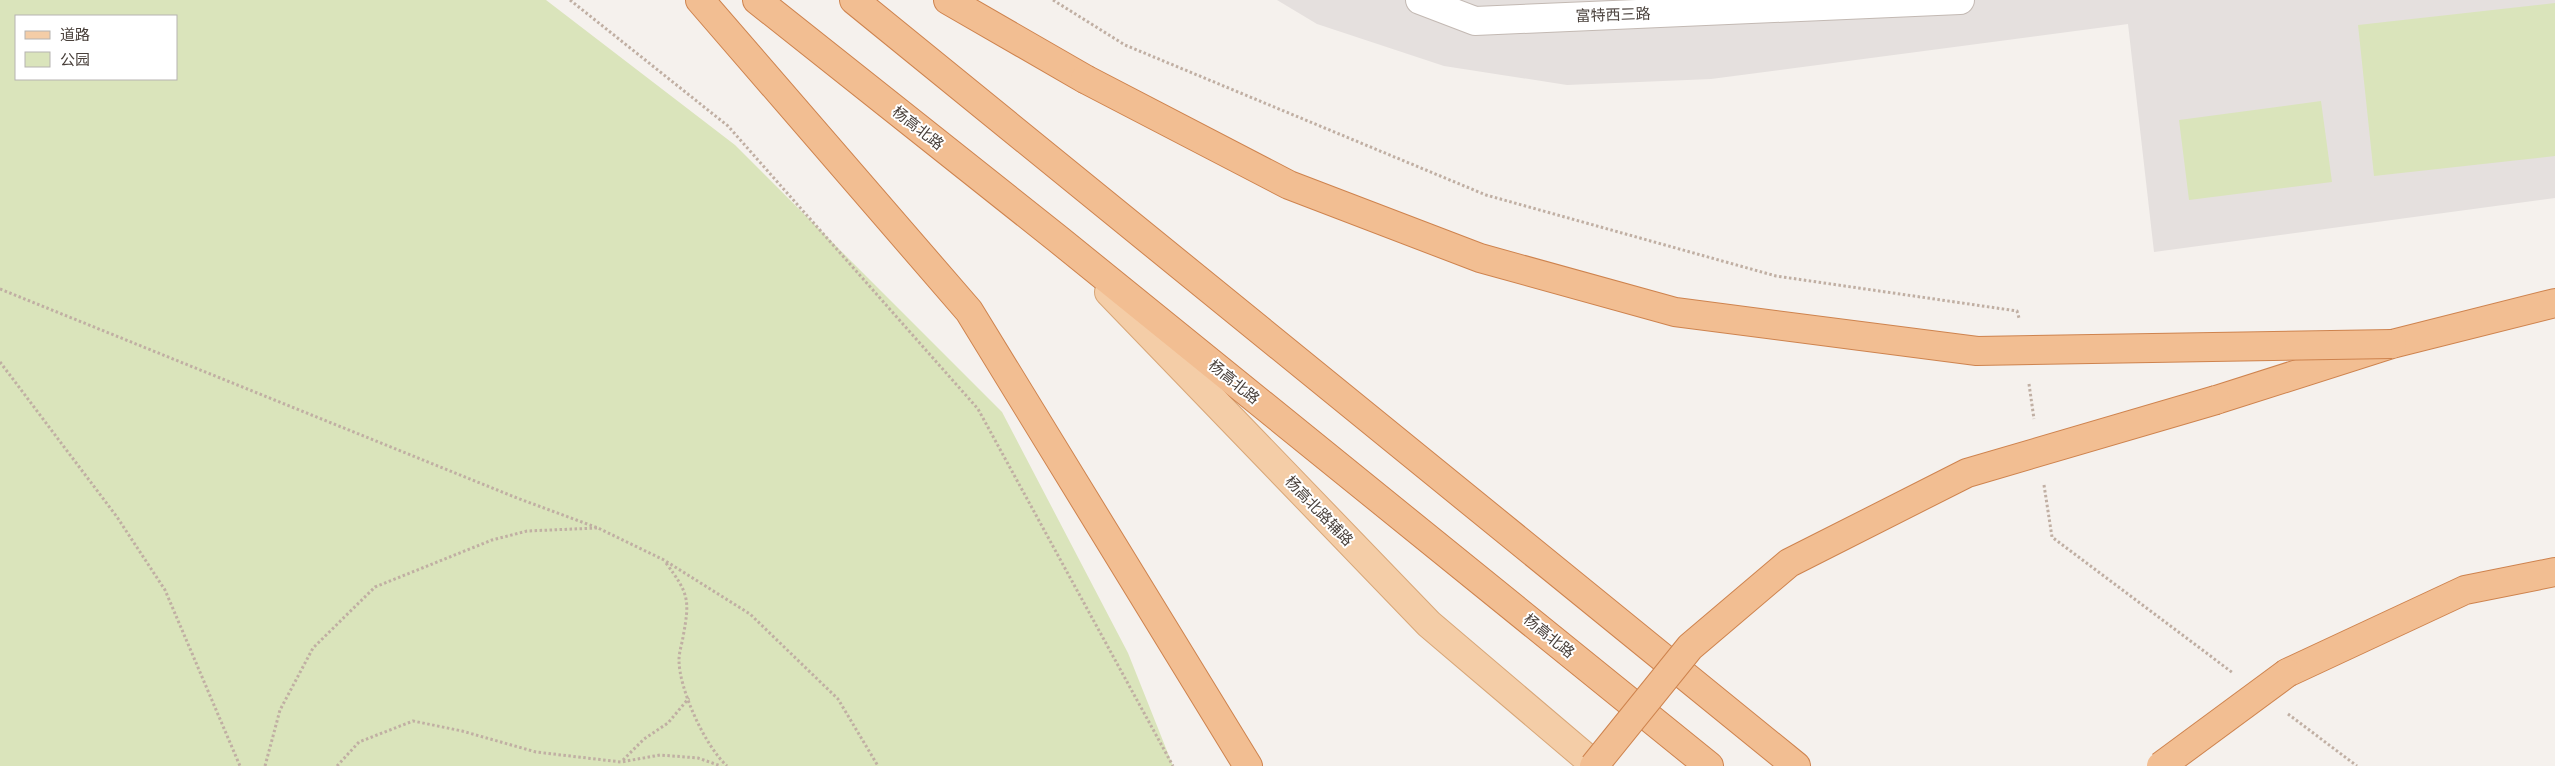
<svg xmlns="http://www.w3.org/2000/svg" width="2555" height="766" font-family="Karla,'Noto Sans SC',sans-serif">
	<rect width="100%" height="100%" fill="#f5f1ed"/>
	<path fill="#e5e0de" d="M1277 0H2555V198L2154 252 2128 24 1711 79 1567 85 1444 66 1317 24Z"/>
	<g fill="#dae4bb" fill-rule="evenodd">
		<path d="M0 0H546L735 145 1002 412 1128 653 1173 766H0ZM16 16H176V79H16Z"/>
		<path d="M2555 3V156L2374 176 2358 25Z"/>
		<path d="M2321 101 2332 182 2189 200 2179 120Z"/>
	</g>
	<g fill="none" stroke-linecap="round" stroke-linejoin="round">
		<g stroke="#c3b9b3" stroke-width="30">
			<path id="tertiary" d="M1420 0 1475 21 1960 0"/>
		</g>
		<g stroke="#d8a677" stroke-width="30">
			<path id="primary" d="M1109 292 1429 624 1596 766"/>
		</g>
		<g stroke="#ce834e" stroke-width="30">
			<g id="trunk">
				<path d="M700 0 969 311 1248 766"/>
				<path d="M757 0 1058 239 1709 766"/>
				<path d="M854 0 1796 766"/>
				<path d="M948 0 1085 79"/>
				<path d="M2216 400 2392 344 2555 303"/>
				<path d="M2287 673 2465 590 2555 572"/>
			</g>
		</g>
		<g stroke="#c0afa3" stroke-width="3" stroke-dasharray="2.5 2.5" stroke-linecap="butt">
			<path d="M570 0 728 126 978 409 1173 766"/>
			<path d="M1053 0 1125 45 1486 195 1776 276 2017 311 2019 318"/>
			<path d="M0 289 517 498 598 528 664 560 750 614 838 699 878 766"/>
			<path d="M0 362 117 517 165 590 240 766"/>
			<path d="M2029 384 2034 419"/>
			<path d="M2044 485 2052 537 2233 673"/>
			<path d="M666 563C689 594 690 600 683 637 682 644 679 652 679 660 679 689 705 746 727 766"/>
			<path d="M2288 714 2357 766"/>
			<path d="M623 760 644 739 668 723 689 698"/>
			<path d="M265 766 280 710 313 648 375 587 492 540 527 531 597 528"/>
			<path d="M337 766 359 742 413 721 462 731 536 752 621 762 660 755 698 758 721 766"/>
		</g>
		<use href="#tertiary" stroke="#fff" stroke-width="28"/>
		<use href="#primary" stroke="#f4cda7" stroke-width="28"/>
		<use href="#trunk" stroke="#f2be92" stroke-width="28"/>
		<g stroke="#ce834e" stroke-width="30" stroke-linecap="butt">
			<g id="trunk-bridge">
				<path d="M1085 79 1289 185 1480 258 1675 312 1977 351 2392 344"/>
				<path d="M1594 766 1690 647 1789 563 1967 473 2216 400"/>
				<path d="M2161 766 2287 673"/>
			</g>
		</g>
		<use href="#trunk-bridge" stroke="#f2be92" stroke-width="28"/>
	</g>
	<g text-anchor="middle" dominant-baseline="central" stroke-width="4" stroke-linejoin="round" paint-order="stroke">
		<g font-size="15" fill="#49403b" stroke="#fff">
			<text transform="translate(1613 15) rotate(-2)">富特西三路</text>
			<text transform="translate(918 128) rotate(38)">杨高北路</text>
			<text transform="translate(1234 382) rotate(39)">杨高北路</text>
			<text transform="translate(1319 511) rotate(46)">杨高北路辅路</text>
			<text transform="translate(1549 636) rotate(39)">杨高北路</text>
		</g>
	</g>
	<rect x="15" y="15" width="162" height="65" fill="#ffffff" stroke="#b6b3b1"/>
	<rect x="25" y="31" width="25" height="8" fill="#f4cda7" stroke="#b6b3b1"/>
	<text x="60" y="40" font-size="15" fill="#49403b">道路</text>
	<rect x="25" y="52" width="25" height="15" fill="#dae4bb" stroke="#b6b3b1"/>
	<text x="60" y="65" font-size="15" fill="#49403b">公园</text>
</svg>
